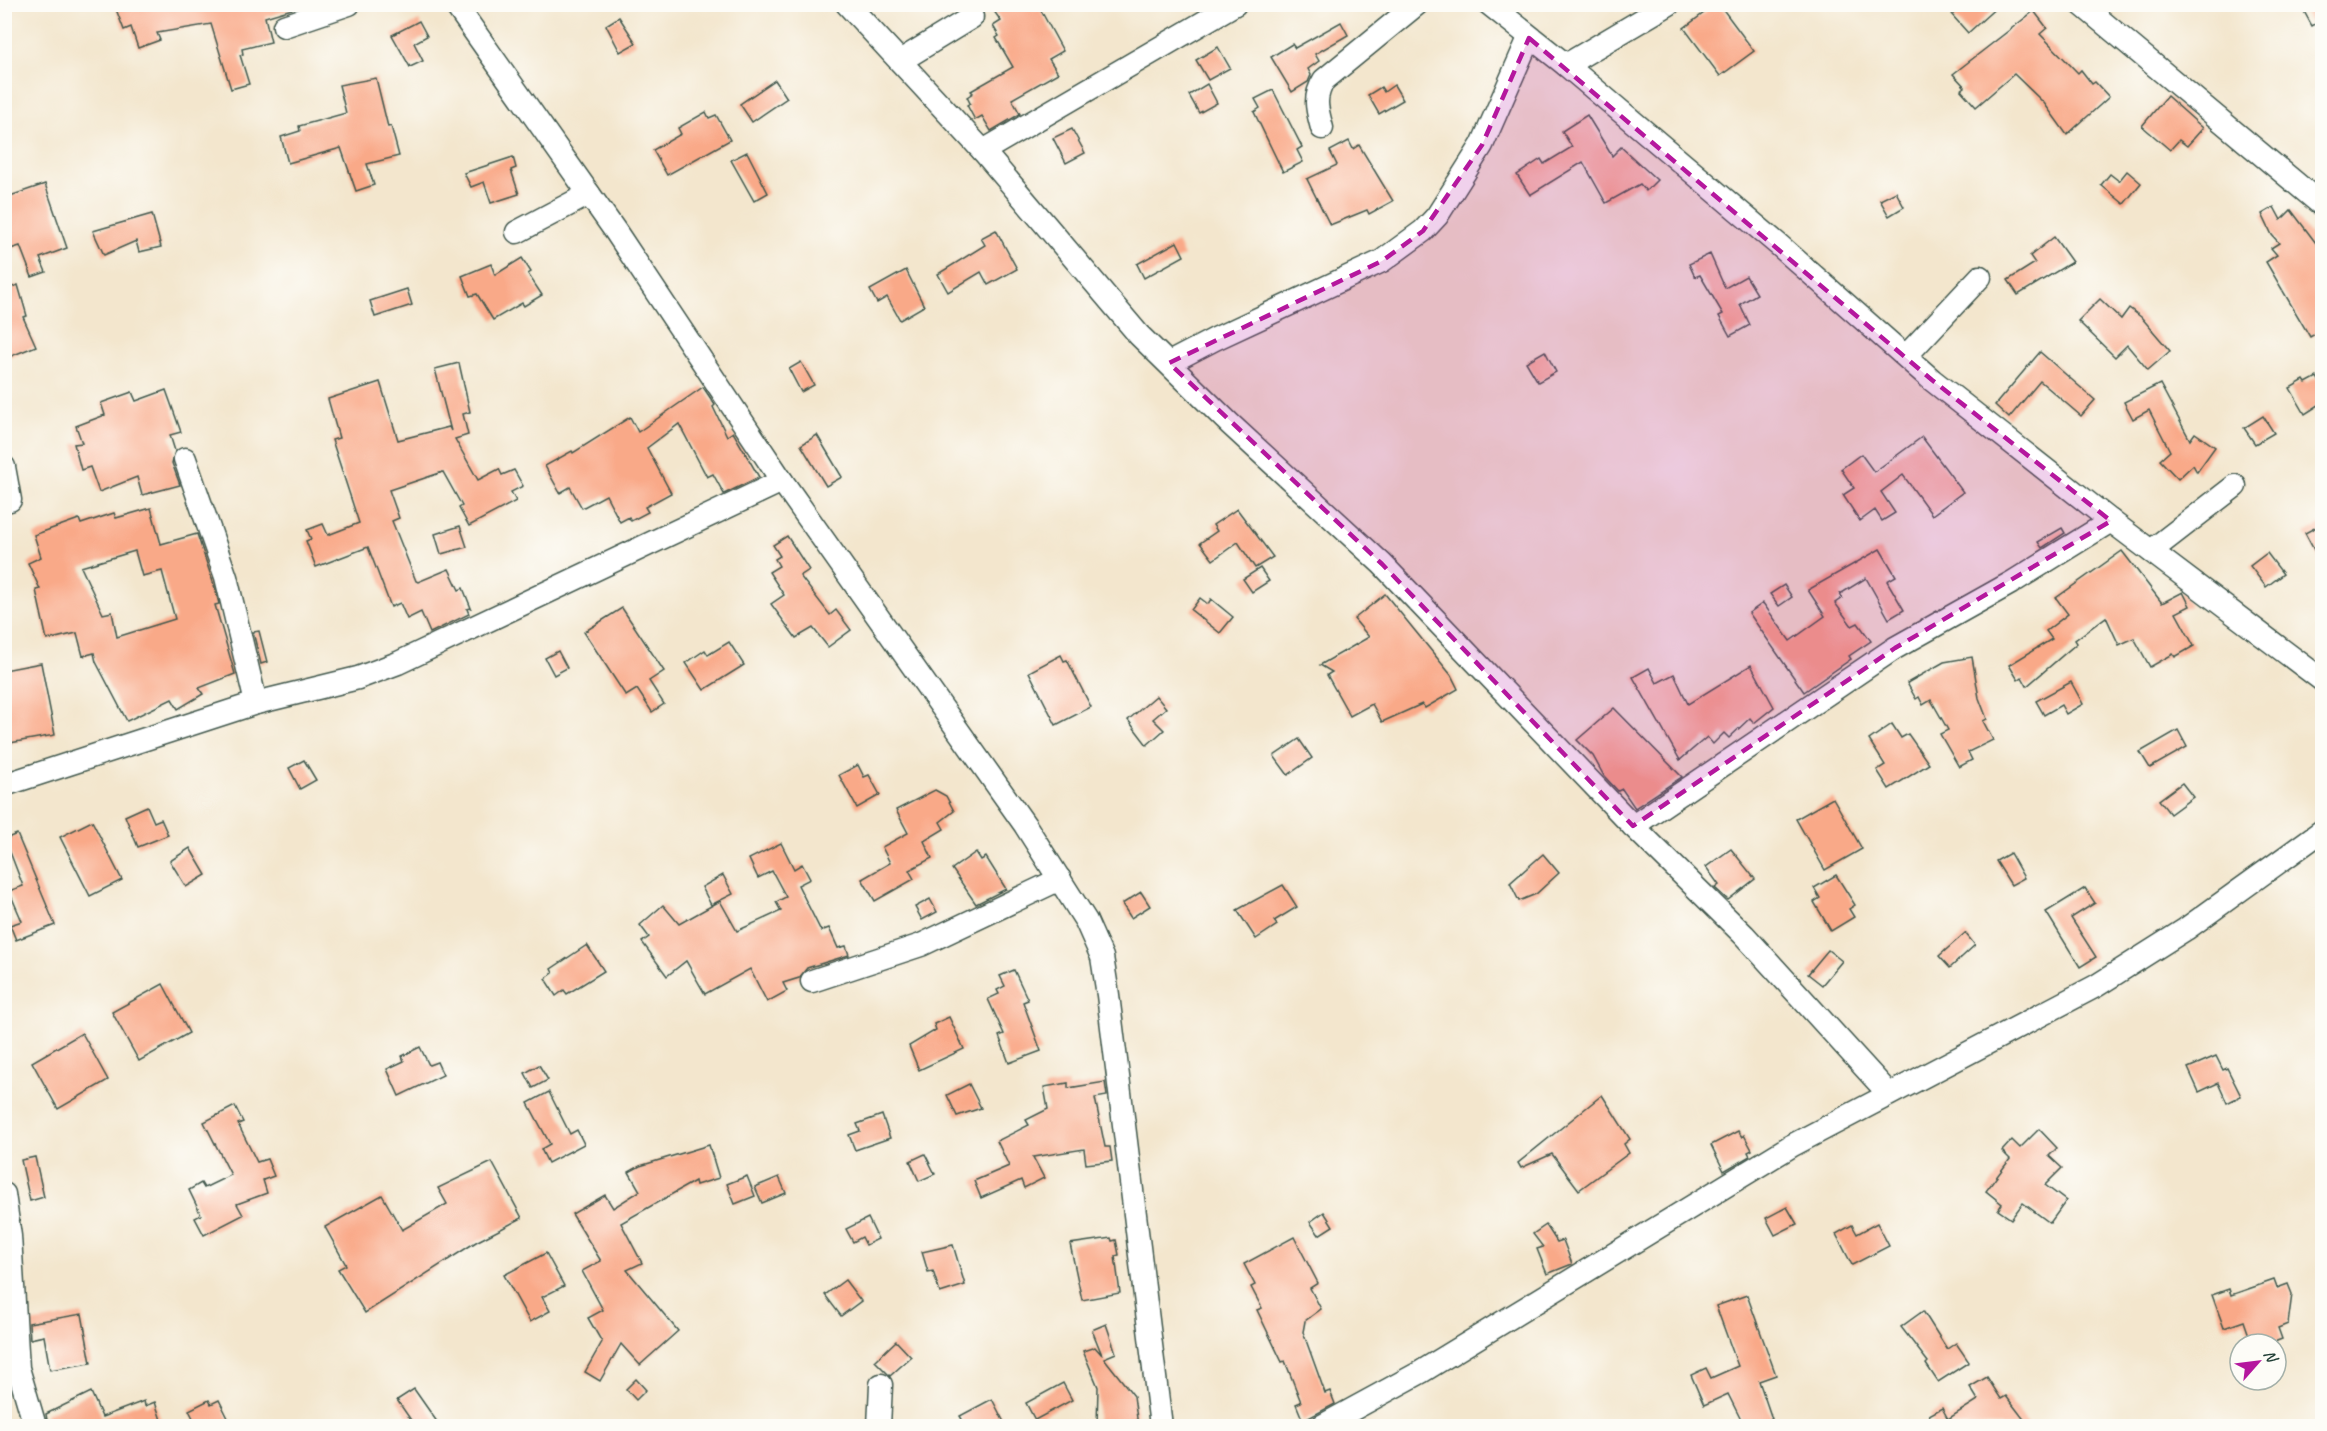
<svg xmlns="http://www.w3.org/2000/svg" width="2327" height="1431" font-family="Caveat,sans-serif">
	<rect width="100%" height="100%" fill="#fdfcf7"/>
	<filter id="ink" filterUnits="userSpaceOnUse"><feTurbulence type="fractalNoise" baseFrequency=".0167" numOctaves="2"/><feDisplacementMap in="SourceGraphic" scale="12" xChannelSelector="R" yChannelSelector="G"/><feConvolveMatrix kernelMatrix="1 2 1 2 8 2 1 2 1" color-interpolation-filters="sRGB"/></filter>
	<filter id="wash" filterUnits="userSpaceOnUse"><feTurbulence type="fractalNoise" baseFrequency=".008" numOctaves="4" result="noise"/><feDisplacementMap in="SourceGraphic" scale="24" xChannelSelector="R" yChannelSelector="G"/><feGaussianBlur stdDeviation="1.35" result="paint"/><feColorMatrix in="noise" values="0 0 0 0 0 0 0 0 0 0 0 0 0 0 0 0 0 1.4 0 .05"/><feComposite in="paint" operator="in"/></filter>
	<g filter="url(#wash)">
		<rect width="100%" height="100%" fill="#f3e6cd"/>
		<g id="blocks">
			<g fill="#f9a988" fill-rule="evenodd">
				<path d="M114 4H292V9L265 17 271 42 242 49 243 54 240 55 249 84 231 89 211 24 157 33 160 40 138 48 131 27 124 30Z"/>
				<path d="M989 4H1029L1034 10 1039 7 1063 51 1049 59 1058 73 1012 99 1020 114 991 131 982 116 975 120 967 105 970 103 967 97 973 93 971 91 1013 67 996 38 999 36 993 26 1001 21Z"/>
				<path d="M1716 4H1719L1754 51 1720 76 1684 28Z"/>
				<path d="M1963 4H2000L1968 33 1952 15Z"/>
				<path d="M2300 4H2322V20L2312 26Z"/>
				<path d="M2034 11 2047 28 2040 34 2078 73 2081 70 2092 84 2095 82 2109 97 2067 135 2044 103 2014 74 1976 107 1961 90 1965 87 1953 74Z"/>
				<path d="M619 17 636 43 620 52 606 25Z"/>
				<path d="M419 21 427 36 414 43 423 61 410 67 392 35Z"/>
				<path d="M1341 22 1348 35 1315 54 1319 61 1308 69 1311 75 1308 82 1292 92 1271 57 1292 44 1295 48Z"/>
				<path d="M1218 47 1230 68 1208 80 1196 60Z"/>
				<path d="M376 78 388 127 391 126 399 156 367 164 374 185 356 191 341 148 288 163 281 137 300 131 299 126 346 113 339 85Z"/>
				<path d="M775 80 787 98 752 122 740 104Z"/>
				<path d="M1207 84 1217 103 1199 113 1189 95Z"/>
				<path d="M1394 85 1403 100 1379 114 1368 95 1381 87 1384 92Z"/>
				<path d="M1273 90 1302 147 1297 150 1303 162 1283 172 1254 112 1260 108 1255 99Z"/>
				<path d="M2167 96 2203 128 2187 146 2179 140 2170 150 2142 126Z"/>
				<path d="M706 112 709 118 716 115 730 140 667 175 653 150 681 134 678 128Z"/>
				<path d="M1587 115 1612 156 1621 147 1657 180 1646 191 1640 184 1606 203 1583 162 1530 195 1517 175 1541 159 1544 164 1572 147 1562 131Z"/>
				<path d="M1072 129 1085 153 1066 163 1053 138Z"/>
				<path d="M1349 141 1353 149 1359 145 1393 201 1369 214 1367 210 1330 225 1307 179 1337 165 1330 151Z"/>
				<path d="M747 152 768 193 754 201 731 160Z"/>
				<path d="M513 157 516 168 511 170 519 194 491 203 484 182 471 187 464 173Z"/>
				<path d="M2127 171 2141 183 2124 204 2101 185 2110 174 2119 181Z"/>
				<path d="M45 184 67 248 40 258 46 272 32 277 20 246 4 251V198Z"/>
				<path d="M1896 192 1904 207 1889 216 1880 200Z"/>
				<path d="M2274 207 2281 220 2291 210 2322 251V330L2310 337 2266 262 2277 255 2271 248 2279 243 2272 235 2262 214Z"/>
				<path d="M152 214 161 247 139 252 136 241 104 255 93 231Z"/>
				<path d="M996 230 1017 269 988 285 981 272 948 292 938 274 985 245 981 238Z"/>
				<path d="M2054 237 2072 262 2018 295 2008 280 2035 263 2030 256Z"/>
				<path d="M1177 242 1184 256 1144 278 1137 264Z"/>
				<path d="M1710 254 1725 288 1746 276 1757 294 1740 304 1750 325 1730 336 1719 316 1723 314 1700 275 1695 277 1689 264Z"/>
				<path d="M522 258 531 272 528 274 542 295 524 306 522 303 493 320 477 294 470 296 462 276 491 264 495 275Z"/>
				<path d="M906 270 924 306 900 320 887 297 877 303 870 290Z"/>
				<path d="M18 285 27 316 23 317 36 346 4 359V290Z"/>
				<path d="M407 289 412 305 375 317 370 301Z"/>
				<path d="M2100 299 2121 319 2129 308 2141 317 2170 351 2148 370 2127 345 2115 357 2078 321Z"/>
				<path d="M1545 351 1556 372 1538 382 1526 362Z"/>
				<path d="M2040 352 2095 400 2081 416 2040 381 2009 418 1995 405Z"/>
				<path d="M801 362 814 385 801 392 789 369Z"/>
				<path d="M459 363 470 412 463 414 468 435 455 439 478 480 499 469 502 475 514 470 523 486 511 492 516 501 469 526 459 508 462 506 443 472 389 490 399 518 392 521 416 581 418 582 449 569 459 590 463 588 471 608 467 609 469 614 430 633 421 612 407 619 400 603 391 607 368 547 316 567 306 541 311 539 307 530 323 524 328 535 359 523 332 440 339 438 328 399 380 382 398 440 449 427 451 431 435 369Z"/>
				<path d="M2317 377 2322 386V403L2305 414 2290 388 2304 380 2306 383Z"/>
				<path d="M2160 384 2190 440 2195 433 2215 447 2197 472 2193 465 2178 479 2160 460 2170 451 2149 410 2133 419 2124 402Z"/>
				<path d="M703 387 715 405 713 407 727 436 733 432 759 477 724 494 713 474 707 477 679 424 647 448 671 493 645 507 648 512 631 521 629 517 620 522 606 495 582 508 570 487 560 493 545 466 572 451 573 453 630 417 638 432Z"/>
				<path d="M166 390 181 432 170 435 175 451 172 463 180 485 142 495 137 477 99 492 90 467 81 470 74 444 82 443 76 426 105 415 101 403 132 392 136 401Z"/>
				<path d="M2263 416 2274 433 2255 444 2244 428Z"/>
				<path d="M817 435 842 477 826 486 801 445Z"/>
				<path d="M1922 437 1963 492 1932 515 1903 475 1881 492 1895 513 1882 521 1875 510 1860 521 1843 495 1854 488 1841 469 1861 454 1874 472Z"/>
				<path d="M151 508 161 544 197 534 215 588 219 604 215 605 235 674 199 688 203 694 178 709 172 699 127 721 96 662 94 653 83 656 77 633 47 640 36 590 40 589 28 563 41 557 34 535 79 519 81 524 114 513 116 518ZM135 551 142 576 162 571 175 619 117 637 112 612 103 614 81 567Z"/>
				<path d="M1237 509 1273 557 1255 568 1238 542 1213 560 1200 543 1217 531 1213 525Z"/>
				<path d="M2322 524V565L2305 533Z"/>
				<path d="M460 526 467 547 441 554 435 534Z"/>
				<path d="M2062 528 2065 533 2042 548 2038 542Z"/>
				<path d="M787 536 809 570 800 576 830 615 836 610 851 630 828 647 813 628 796 638 771 604 784 595 769 572 779 566 775 559 780 556 773 545Z"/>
				<path d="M1880 549 1896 576 1887 581 1904 610 1889 619 1866 578 1840 594 1842 598 1835 603 1852 626 1858 623 1871 641 1849 656 1851 659 1804 692 1749 613 1763 603 1790 641 1825 616 1808 590Z"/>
				<path d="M2122 551 2162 603 2183 592 2190 606 2176 613 2194 646 2175 657 2173 654 2150 667 2134 638 2119 645 2106 617 2075 640 2077 643 2027 686 2022 677 2018 680 2009 665 2052 639 2046 631 2068 614 2056 598Z"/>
				<path d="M2267 553 2283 574 2266 587 2250 566Z"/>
				<path d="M1260 568 1269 581 1252 592 1243 579Z"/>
				<path d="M1784 585 1792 597 1779 606 1770 594Z"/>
				<path d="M1385 594 1451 675 1458 689 1425 708 1422 704 1382 722 1372 704 1350 716 1327 675 1332 672 1320 665 1369 637 1354 619Z"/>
				<path d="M1200 598 1208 604 1211 599 1233 617 1220 633 1191 610Z"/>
				<path d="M622 608 664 671 649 681 664 704 652 712 637 689 626 696 584 632Z"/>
				<path d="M259 631 267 662 261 664 253 632Z"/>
				<path d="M729 642 744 665 704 690 686 663 705 650 708 655Z"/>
				<path d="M558 651 567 668 554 675 545 658Z"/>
				<path d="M1061 655 1064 661 1067 660 1091 707 1056 725 1029 672Z"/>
				<path d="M1972 657 1979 698 1987 719 1983 721 1993 740 1968 752 1972 760 1959 767 1940 734 1948 730 1931 700 1923 705 1919 697 1916 699 1907 683 1944 662Z"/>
				<path d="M41 663 55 735 4 744V670Z"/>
				<path d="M1751 665 1774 707 1754 723 1750 718 1729 738 1724 733 1713 744 1707 737 1680 760 1633 677 1649 668 1657 683 1674 674 1688 704Z"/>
				<path d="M2071 682 2083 704 2066 714 2061 705 2044 715 2036 701Z"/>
				<path d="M1156 696 1166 708 1153 719 1164 730 1147 745 1128 720Z"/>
				<path d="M1614 708 1682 777 1635 808 1622 789 1618 791 1604 776 1593 756 1577 740Z"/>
				<path d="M1892 724 1901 738 1908 734 1929 764 1889 789 1877 770 1885 765 1869 740Z"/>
				<path d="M2178 730 2187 747 2150 768 2140 752Z"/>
				<path d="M1299 739 1312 758 1288 775 1274 756Z"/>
				<path d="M304 760 316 780 300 789 289 768Z"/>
				<path d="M858 765 864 777 869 775 880 795 857 808 839 775Z"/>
				<path d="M2182 783 2193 797 2170 814 2159 800Z"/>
				<path d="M935 790 946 796 954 811 940 822 944 829 924 841 932 858 909 870 914 879 875 901 862 879 890 863 882 847 908 833 896 810Z"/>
				<path d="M1833 798 1862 849 1825 870 1796 819Z"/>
				<path d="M147 806 154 822 161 819 168 835 138 847 125 816Z"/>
				<path d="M92 821 122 880 90 896 60 837Z"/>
				<path d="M17 834 55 925 16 940 10 925 22 921 9 891 23 886 5 839Z"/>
				<path d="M781 843 794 869 802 864 810 879 798 885 821 931 829 928 838 948 846 946 849 955 807 968 799 978 783 983 787 991 767 1002 750 969 705 994 686 961 667 976 642 942 649 937 640 925 663 905 679 924 720 901 737 931 781 911 776 902 786 897 772 871 758 878 749 859Z"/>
				<path d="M190 848 206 875 186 887 170 861Z"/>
				<path d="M1731 849 1755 879 1728 900 1715 888 1719 885 1706 867Z"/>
				<path d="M976 852 981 860 986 857 1006 889 976 904 952 869Z"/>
				<path d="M2010 853 2024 878 2011 885 1996 861Z"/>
				<path d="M1543 854 1559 873 1536 894 1519 901 1510 883Z"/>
				<path d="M723 875 733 894 711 905 702 887Z"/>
				<path d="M1836 875 1855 905 1849 909 1854 917 1831 931 1814 902 1820 898 1814 888Z"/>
				<path d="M1283 885 1297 907 1274 921 1277 925 1256 939 1237 910Z"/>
				<path d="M2085 888 2095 903 2071 918 2096 957 2080 967 2046 912Z"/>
				<path d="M1141 892 1150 906 1131 918 1122 904Z"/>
				<path d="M930 899 937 912 922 920 915 907Z"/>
				<path d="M1965 933 1975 945 1950 968 1939 956Z"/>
				<path d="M587 945 604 971 567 994 564 990 556 996 545 979 553 973 551 969Z"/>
				<path d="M1828 950 1842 961 1822 985 1808 974Z"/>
				<path d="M1014 970 1028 1000 1023 1002 1041 1051 1009 1063 999 1036 1004 1034 988 999 999 994 997 990 1005 986 1000 976Z"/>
				<path d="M163 984 189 1033 139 1061 112 1012Z"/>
				<path d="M949 1017 964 1049 919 1070 909 1046 936 1030 934 1024Z"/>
				<path d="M82 1033 108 1080 58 1109 32 1062Z"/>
				<path d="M420 1047 429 1065 437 1062 443 1075 399 1096 387 1069 404 1061 402 1056Z"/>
				<path d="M2216 1056 2223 1070 2227 1068 2241 1096 2227 1103 2218 1083 2199 1092 2188 1068Z"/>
				<path d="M539 1065 548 1080 533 1088 525 1073Z"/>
				<path d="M1105 1082 1107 1096 1095 1098 1105 1147H1110L1112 1161 1086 1164 1084 1149 1033 1157 1044 1178 1024 1188 1021 1180 981 1198 974 1181 1009 1166 997 1141 1029 1125 1026 1120 1048 1109 1044 1087 1068 1083V1088Z"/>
				<path d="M969 1084 981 1108 957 1116 947 1095Z"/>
				<path d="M549 1092 570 1134 577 1130 584 1144 548 1163 541 1149 550 1144 528 1103Z"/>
				<path d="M1602 1095 1630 1139 1624 1144 1629 1153 1579 1190 1552 1154 1521 1168 1518 1163Z"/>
				<path d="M235 1106 243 1122 238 1124 257 1162 267 1159 274 1176 263 1180 267 1193 237 1204 243 1215 204 1235 195 1218 201 1215 189 1190 201 1183 204 1188 231 1175 204 1122Z"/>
				<path d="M882 1115 890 1138 855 1150 849 1135 860 1131 857 1124Z"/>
				<path d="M2039 1129 2057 1148 2049 1156 2062 1168 2045 1185 2066 1201 2050 1223 2023 1203 2011 1219 1998 1210 2002 1204 1986 1191 2010 1159 2002 1151 2012 1140 2020 1148Z"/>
				<path d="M1738 1131 1742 1137 1744 1135 1752 1150 1748 1152 1750 1156 1724 1171 1711 1145Z"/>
				<path d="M709 1145 719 1178 696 1185 695 1181 621 1223 642 1263 627 1270 678 1331 640 1365 621 1344 600 1381 585 1372 602 1342 588 1318 603 1310 582 1271 601 1261 572 1214 605 1195 613 1208 640 1191 629 1172 640 1166Z"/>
				<path d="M925 1154 935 1174 919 1181 910 1161Z"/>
				<path d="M35 1157 44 1197 30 1201 21 1160Z"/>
				<path d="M492 1162 522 1218 476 1242 365 1313 338 1269 346 1265 325 1227 382 1195 402 1230 447 1204 438 1188Z"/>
				<path d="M747 1176 755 1196 735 1204 727 1184Z"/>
				<path d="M779 1177 786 1193 762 1203 755 1187Z"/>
				<path d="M1787 1207 1797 1224 1775 1235 1766 1218Z"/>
				<path d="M1324 1212 1333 1226 1319 1235 1310 1222Z"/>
				<path d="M868 1218 878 1239 866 1245 862 1237 853 1242 846 1229Z"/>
				<path d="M1877 1223 1889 1246 1852 1265 1836 1234 1852 1225 1857 1234Z"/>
				<path d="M1546 1225 1557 1242 1563 1240 1572 1264 1547 1274 1537 1249 1543 1247 1533 1234Z"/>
				<path d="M1294 1237 1318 1283 1310 1288 1321 1309 1305 1321 1303 1332 1325 1393 1330 1391 1335 1404 1303 1421 1296 1404 1301 1402 1285 1361 1282 1362 1257 1310 1262 1308 1251 1287 1255 1285 1244 1264Z"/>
				<path d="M1111 1238 1112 1241 1116 1240 1119 1255 1115 1256 1120 1293 1082 1300 1070 1244Z"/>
				<path d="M953 1245 965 1285 940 1293 933 1271 928 1272 922 1252Z"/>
				<path d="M546 1253 564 1286 542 1297 550 1311 530 1322 504 1275Z"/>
				<path d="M845 1280 861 1301 841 1316 825 1295Z"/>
				<path d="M2274 1280 2277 1288 2288 1284 2292 1294 2288 1324 2278 1328 2282 1339 2269 1344H2252L2244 1321 2224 1328 2212 1295 2229 1289 2231 1295Z"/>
				<path d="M1747 1295 1776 1375 1759 1381 1772 1419 1744 1426 1728 1394 1704 1405 1691 1375 1706 1368 1711 1378 1738 1366 1716 1306Z"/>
				<path d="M1923 1311 1947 1349 1956 1343 1969 1362 1938 1382 1926 1364 1928 1362 1901 1327Z"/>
				<path d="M82 1314 91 1363 50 1370 44 1336 30 1339 29 1323Z"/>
				<path d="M1106 1324 1116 1353 1104 1358 1134 1396 1138 1426H1097L1098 1387 1083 1351 1095 1347 1102 1355 1092 1330Z"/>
				<path d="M896 1341 911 1357 890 1376 875 1361Z"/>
				<path d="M1987 1377 2001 1399 2006 1396 2029 1426H1934L1929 1415 1942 1408 1948 1419 1978 1400 1970 1387Z"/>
				<path d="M636 1379 646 1390 636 1400 626 1389Z"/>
				<path d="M1063 1383 1072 1400 1035 1420 1026 1403Z"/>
				<path d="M414 1389 440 1426H415L397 1400Z"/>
				<path d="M91 1392 102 1417 144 1401 145 1406 155 1402 163 1426H48L46 1414Z"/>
				<path d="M992 1399 1006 1426H966L960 1416Z"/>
				<path d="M209 1400 211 1404 219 1400 232 1426H197L189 1410Z"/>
			</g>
		</g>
	</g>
	<g filter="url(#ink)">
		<use href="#blocks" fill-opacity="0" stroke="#3f564b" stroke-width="1.5"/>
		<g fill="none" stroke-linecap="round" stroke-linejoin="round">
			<g stroke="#3f564b" stroke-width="25">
				<g id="minor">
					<path d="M455 4 616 232 782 481 1025 825 1086 921 1102 957 1108 995 1161 1426"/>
					<path d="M847 4 983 151 1139 335 1230 424 1382 564 1633 826 1744 935 1889 1094"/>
					<path d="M1489 4 1566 65 1780 246 1932 380 2111 521 2322 680"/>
					<path d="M2081 4 2322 205"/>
					<path d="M284 26 349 4"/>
					<path d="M900 61 972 17"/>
					<path d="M1566 65 1669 4"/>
					<path d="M1322 128C1317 109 1313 98 1324 80L1417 4"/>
					<path d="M983 151 1235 4"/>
					<path d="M517 232 589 194"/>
					<path d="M1906 356 1980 277"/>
					<path d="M1169 363 1215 339 1382 261 1423 231 1437 216 1482 145 1529 38"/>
					<path d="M185 459 226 577 256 703"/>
					<path d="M4 467 10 500"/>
					<path d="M2151 551 2235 486"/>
					<path d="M4 785 256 703 358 678 398 663 782 481"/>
					<path d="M1633 826 1895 648 2011 583 2111 521"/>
					<path d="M812 981 921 945 1060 879"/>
					<path d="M4 1194 10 1236 18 1368 35 1426"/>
					<path d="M879 1426 881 1385"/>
					<path d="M1322 1426 1421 1372 1791 1146 2096 986 2186 929 2322 831"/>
				</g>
			</g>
			<use href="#minor" stroke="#fff" stroke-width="22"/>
		</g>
	</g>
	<path fill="#b5179e" fill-opacity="0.2" stroke="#b5179e" stroke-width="4.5" stroke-dasharray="12 8" stroke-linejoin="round" d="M1529 38 1932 380 2111 521 1895 648 1633 826 1382 564 1169 363 1382 261 1423 231 1482 145Z"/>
	<rect width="2327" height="1431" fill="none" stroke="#fdfcf7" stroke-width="24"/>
	<g transform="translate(2258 1362) rotate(62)"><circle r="28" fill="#fdfcf7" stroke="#a4b0a9" stroke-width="1.5"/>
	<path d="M0-4.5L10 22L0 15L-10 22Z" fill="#b5179e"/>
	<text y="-9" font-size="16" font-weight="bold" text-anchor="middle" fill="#1f3d34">N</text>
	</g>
</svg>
